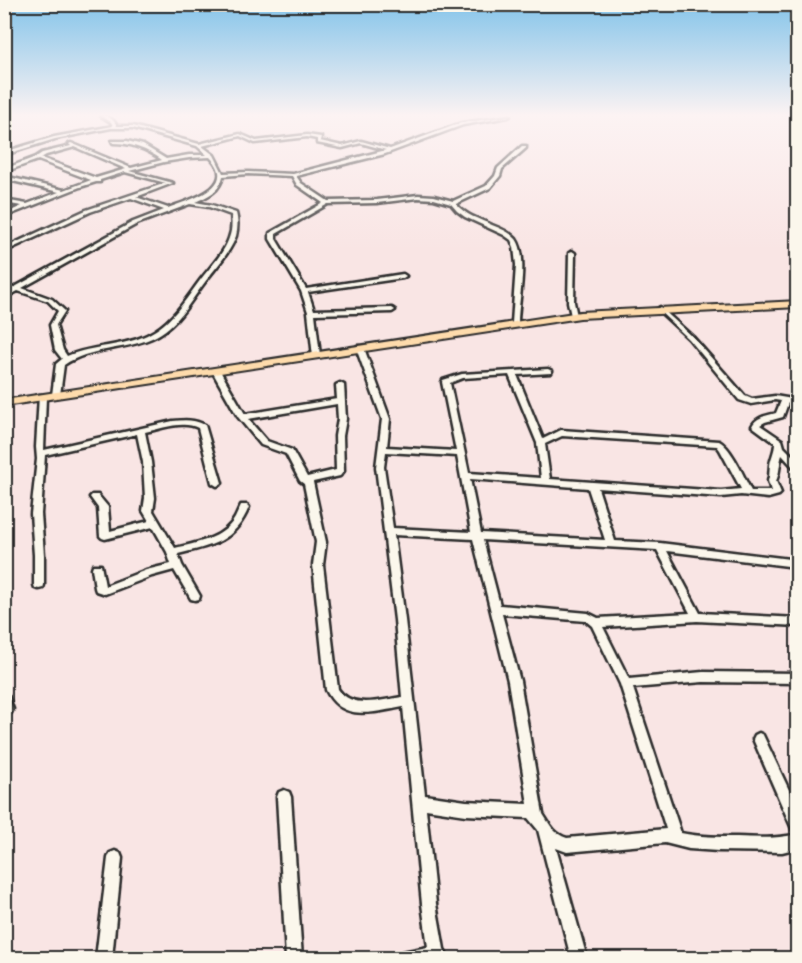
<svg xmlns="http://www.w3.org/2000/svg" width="802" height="963" font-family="Pangolin,sans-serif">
	<rect width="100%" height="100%" fill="#f9e5e4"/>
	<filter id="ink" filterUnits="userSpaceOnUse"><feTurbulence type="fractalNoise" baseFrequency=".0167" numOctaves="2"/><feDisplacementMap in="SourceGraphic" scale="12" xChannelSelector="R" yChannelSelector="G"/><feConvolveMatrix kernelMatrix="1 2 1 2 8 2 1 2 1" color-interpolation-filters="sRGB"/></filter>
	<g filter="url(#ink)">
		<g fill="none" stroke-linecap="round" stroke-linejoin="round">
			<g stroke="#2b2b2b" stroke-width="5">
				<g id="minor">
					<path d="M101 116C108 115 114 120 117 126H133L199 144 240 134 256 141 307 135 321 137 320 141 342 146 361 141 390 149 461 123 510 116 508 117 463 125 385 154 296 176 301 183 328 201 377 200 418 195 434 196 453 201 486 186 495 176 498 168 522 146H526V148L502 169 500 176 490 188 456 204C465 215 479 219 492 225 500 228 510 232 516 239 529 257 518 301 518 323L515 325 512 323 516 265 514 247 511 240 504 235 465 217 457 211 451 204 434 199 418 198 377 203 328 204 276 234V239L306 289 403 274 406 276 403 278 308 292 314 310 392 308 395 310 392 312 315 314 320 355 316 357H313L308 312 301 291 270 239V233L323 203 297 185 292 176 248 174 223 176C220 191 209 196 195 202L212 205 236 213C238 220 238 228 236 236 230 253 216 267 205 282 189 303 177 327 152 338 123 351 90 347 64 365L60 395 56 397H53L52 395 56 364 62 359 55 350 50 325 58 311 48 301 18 291 4 298V293L133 222 164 210 131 198 90 212 4 252V248L86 210 166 183 125 172 100 180V182H96L80 187 4 217V214L22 206 4 203V200L27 204 59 192 4 179V176L64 190 91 180 38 160 4 172V169L36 157 42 153 71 146 69 144 71 143 131 168 162 160C147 149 131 143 113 143L112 141H127L143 145 166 159 189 155H207L197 146 133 128H111L55 139 4 155V152L54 137 113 126 111 122ZM240 136 255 143 307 137 317 139V143L342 148 361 143 386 150 293 174 248 172 223 173 214 155 202 146ZM75 147 126 169 96 178 41 158 46 155ZM210 157C240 187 189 200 168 208L136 197 173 183 129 171 164 162 189 158ZM190 204 209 207 231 215C232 223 232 230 229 238 224 253 211 266 201 279 185 300 172 323 147 335 122 347 93 345 67 356L63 350 56 325 65 311 52 299 22 288 137 224Z"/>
					<path d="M572 251 575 253 574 302 577 316 574 318 571 316 568 302 569 253Z"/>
					<path d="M660 307 693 337 745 396 752 399 775 396 798 400V404L788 403 783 417 765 422 760 425 782 440 784 447 798 461V470L795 469 782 455C779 464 780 473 776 481L781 493 779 495 768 498 741 495 721 497 598 488 615 541 660 543 798 560V566L796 567 667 551 700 613 798 618V626L697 621 603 627 629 679 703 672 798 673V683L703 682 633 688 681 833C699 837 718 837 737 837 757 838 777 839 798 834V848L782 852 718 851 689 849 665 843 567 852 556 848 587 958H571L538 830 528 818 466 815 426 809 436 904 444 949 448 956 447 958H400L402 952 428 947 422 904 403 707C374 712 342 723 326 690L313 565 316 542 304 484 300 481 286 454 261 445 238 417 212 371 216 369H219L245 414 337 399 336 385 340 383 344 385 346 419 343 436 344 471 340 476 313 482 326 542 323 565 338 689C352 710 381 700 402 697L395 620 376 467 382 419 356 348 357 346H360L364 348 390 419 387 447 456 451 442 382 443 380 462 374 548 369 552 371 551 373 517 375 543 439 561 430 719 441C732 448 744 477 751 491H771L768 481C770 475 769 471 770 465 771 457 775 451 775 443L752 426C757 416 767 416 776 413L781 401 775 400 751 404 739 400 689 339 658 310 657 309ZM509 375 537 443 541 478 469 473 450 383 463 378ZM337 404 338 419 335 436 336 470 307 477 292 450 267 441 248 419ZM562 436 717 446 720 450 741 489 721 491 550 479 545 444ZM386 452 457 456 471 532 393 528 384 467ZM470 479 588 488 605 540 481 533ZM394 535 473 539 508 681 528 804 466 801 425 795 405 620ZM483 540 657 550 690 613 598 618 588 613 500 605ZM502 614 586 621 592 626 620 684 666 829 567 838C554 834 550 825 543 814L520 681Z"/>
					<path d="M39 395H42L46 397 44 450 173 421C184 420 194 419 205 425L222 483 217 486 212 483 198 428C183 420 161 429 145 432L151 462 155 498 153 511 175 548C196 543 223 539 235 518 237 514 239 509 241 505H247L249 507C235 542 211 546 178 554L182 565 200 596 199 599 195 600 191 599 174 570 152 576 105 594 96 591 95 588 92 568 93 565H101L105 586 146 570 171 564 167 552 153 527 105 539 102 538 100 536 98 508 90 497 92 495H98L108 507 110 531 149 521 143 511 145 498 143 462 137 434 45 455 41 514 44 555V585L43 588 39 589 35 588 34 585V555L31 514 37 459 36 447Z"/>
					<path d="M4 694 8 695 13 709 11 713 7 714 4 713Z"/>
					<path d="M759 733 763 735 798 809V833L793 831 753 739 755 735Z"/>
					<path d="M284 790 289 792 291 797 302 958H286L277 797 279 792Z"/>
					<path d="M115 851 120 853 122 858 112 958H96L108 858 110 853Z"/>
				</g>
			</g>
			<g stroke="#2b2b2b" stroke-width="4">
				<path id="major" d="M798 301V307L580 318 4 406V400L580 312Z"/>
			</g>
			<use href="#minor" fill="#fbf7ec" fill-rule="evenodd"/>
			<use href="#major" fill="#fedbac" fill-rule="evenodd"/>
		</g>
	</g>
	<linearGradient id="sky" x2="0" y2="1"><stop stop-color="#84c4ea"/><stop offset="0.46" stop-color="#fcf3f3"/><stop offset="1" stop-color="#fcf3f3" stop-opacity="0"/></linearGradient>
	<rect width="802" height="250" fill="url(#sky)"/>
	<rect width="802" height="963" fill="none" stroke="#fbf7ec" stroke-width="24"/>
	<rect x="12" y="12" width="778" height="939" fill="none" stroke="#2b2b2b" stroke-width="2" filter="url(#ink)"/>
</svg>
